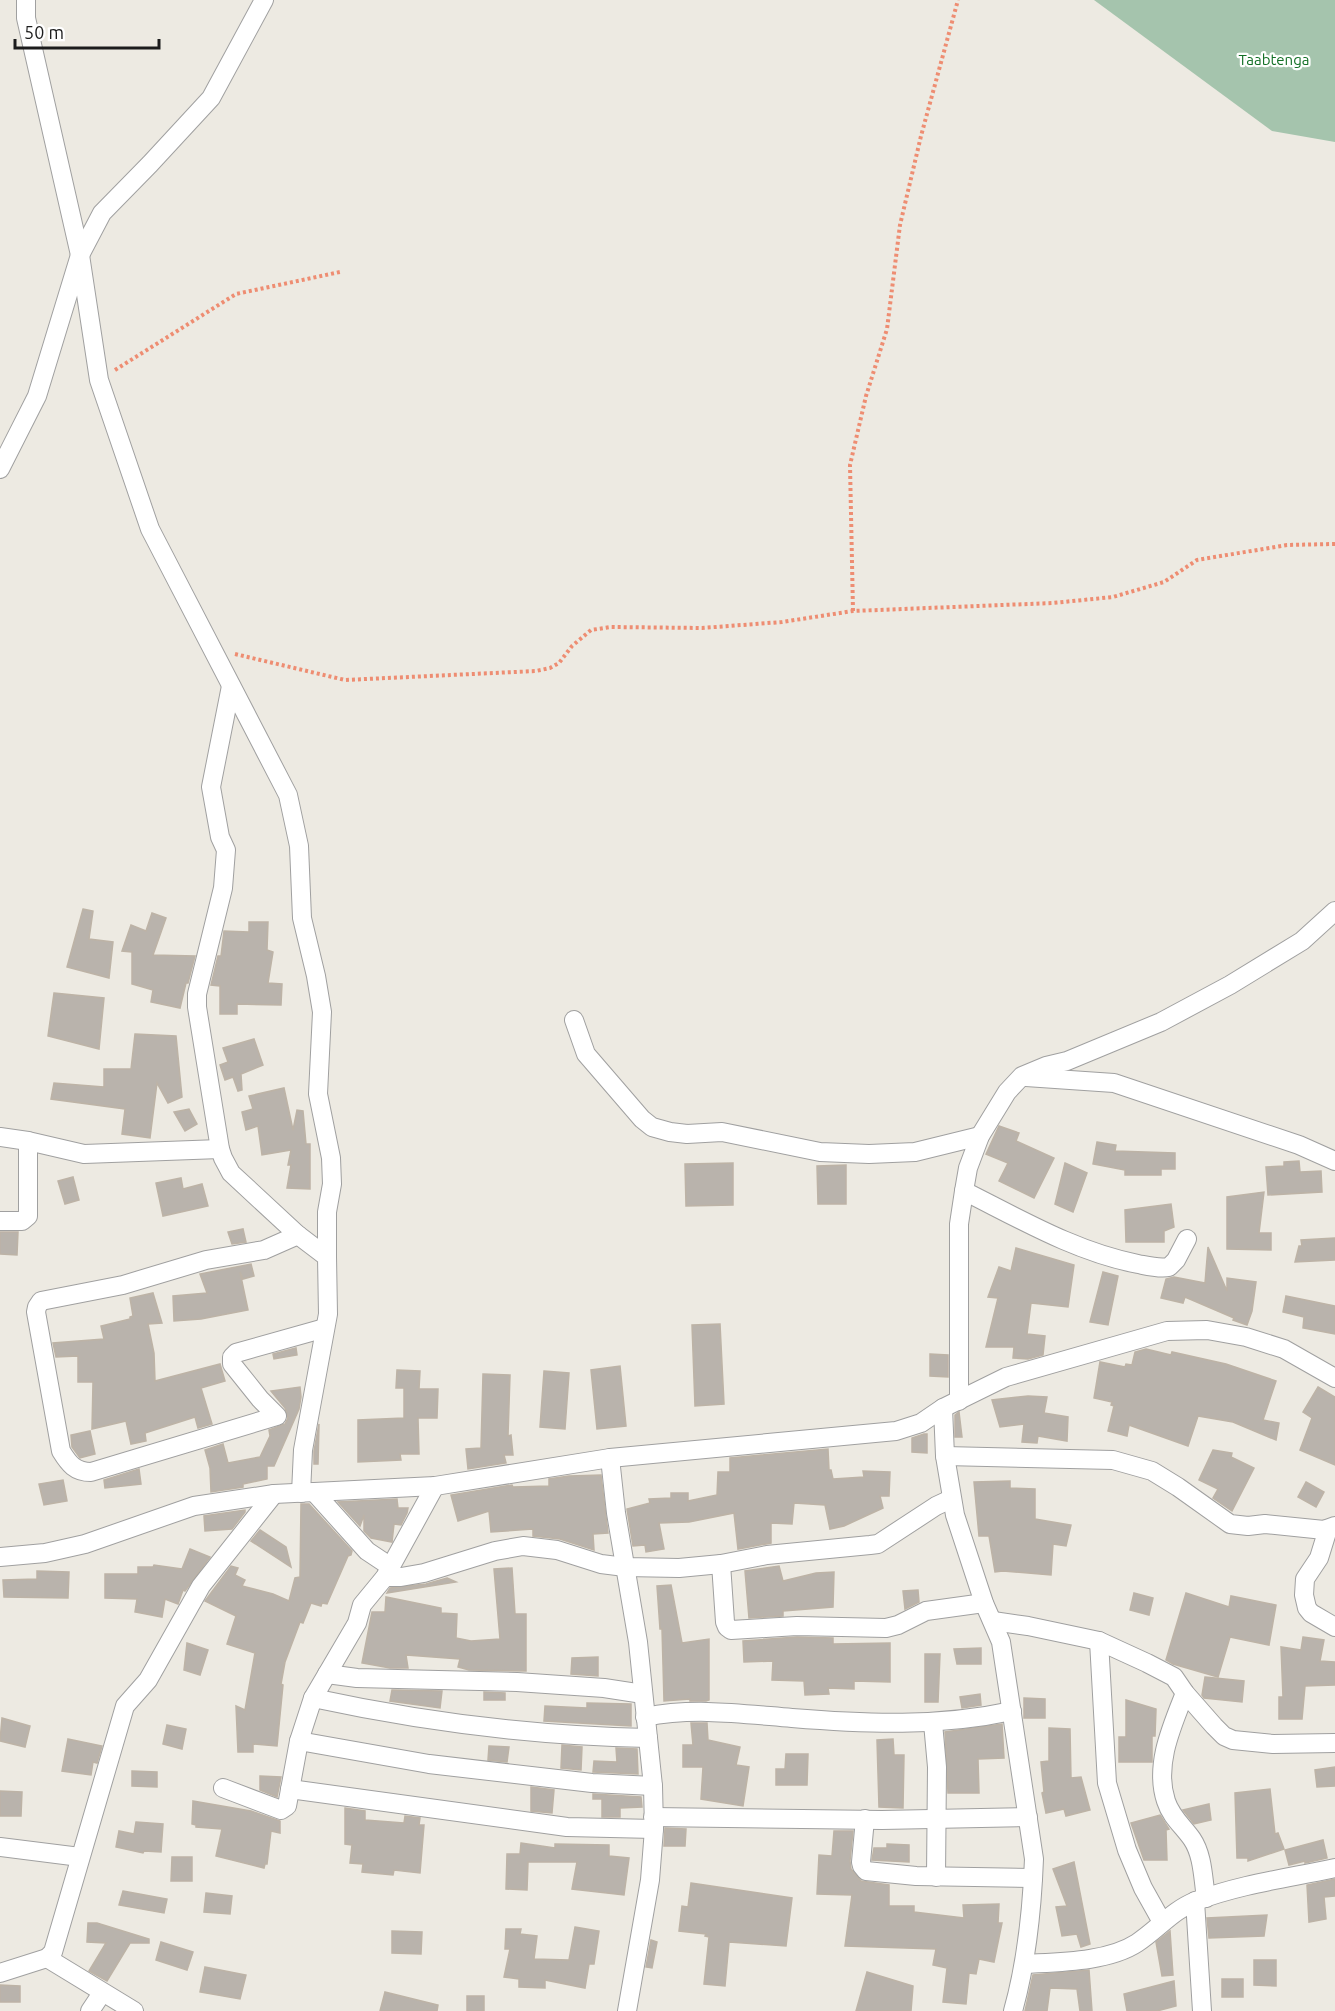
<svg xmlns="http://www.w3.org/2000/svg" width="1335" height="2011" font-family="Ubuntu,sans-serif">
	<rect width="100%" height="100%" fill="#edeae2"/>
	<path fill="#a5c4ad" d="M1094 0H1335V142L1272 131Z"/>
	<g fill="#b9b3ac" stroke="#bdb3a6" stroke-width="1.5">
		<path d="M83 909 93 911 89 939 113 942 109 978 67 967Z"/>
		<path d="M152 913 166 918 153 955 195 956 188 983H186L180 1008 151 1002 153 990 132 984V952L122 951 131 925 146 931Z"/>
		<path d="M249 922H268L267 950 273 952 268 983 282 984 281 1005 237 1004V1014H220V986L211 985 218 956H221L224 931 249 932Z"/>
		<path d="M54 993 104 998 99 1049 48 1036Z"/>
		<path d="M135 1034 176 1036 182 1097 168 1103 157 1083 150 1138 122 1134 125 1109 51 1099 54 1083 104 1087V1069H131Z"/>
		<path d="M254 1039 263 1065 241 1074 242 1090 238 1091 233 1077 225 1080 220 1065 228 1062 223 1048Z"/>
		<path d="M284 1088 293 1130 297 1110 303 1111 306 1144H310V1189L287 1188 291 1165H288L291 1150 262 1155 258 1126 246 1130 242 1112 253 1109 249 1096Z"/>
		<path d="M189 1109 197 1124 185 1131 174 1112Z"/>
		<path d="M999 1126 1019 1133 1016 1141 1054 1158 1034 1198 999 1181 1008 1163 986 1154Z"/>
		<path d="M1097 1142 1116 1145 1115 1151 1175 1153V1169H1161V1175H1125V1170L1093 1164Z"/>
		<path d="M1299 1161 1300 1172 1321 1171 1322 1192 1268 1195 1266 1167 1284 1166V1162Z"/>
		<path d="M733 1163V1205L686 1206 685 1164Z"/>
		<path d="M1065 1163 1087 1173 1073 1212 1055 1204Z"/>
		<path d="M846 1165V1204H818L817 1166Z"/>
		<path d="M73 1177 79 1200 65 1204 58 1181Z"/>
		<path d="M181 1178 183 1189 202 1184 208 1206 163 1216 156 1183Z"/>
		<path d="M1264 1192 1259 1233H1271V1250L1227 1249V1197Z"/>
		<path d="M1171 1204 1174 1227 1164 1231V1242H1126L1125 1210Z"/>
		<path d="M243 1229 246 1242 232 1244 228 1232Z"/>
		<path d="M0 1232H18L17 1255 0 1254Z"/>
		<path d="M1335 1238V1260L1295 1262 1299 1246H1302L1301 1240Z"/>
		<path d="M1208 1247 1227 1291V1278L1256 1282 1252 1311 1247 1325 1233 1320 1234 1318 1185 1297 1183 1303 1161 1298 1166 1279 1174 1277 1205 1283Z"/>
		<path d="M1016 1248 1074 1265 1068 1307 1031 1303 1027 1334 1045 1336 1043 1355 1028 1359 1013 1358 1014 1347H986L998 1298 988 1297 999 1267 1011 1271Z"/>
		<path d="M251 1264 254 1276 243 1279 240 1272 248 1310 201 1319 174 1321 173 1296 207 1293 200 1274Z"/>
		<path d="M1103 1272 1118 1276 1108 1325 1090 1322Z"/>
		<path d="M153 1293 162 1323 148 1324 154 1353 155 1381 220 1364 225 1381 201 1388 212 1424 198 1428 195 1417 145 1433 146 1441 131 1444 126 1421 92 1429 93 1382H78V1356L56 1357 53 1343 104 1339 101 1326 130 1319V1317L133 1316 130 1298Z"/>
		<path d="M1286 1296 1335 1306V1334L1303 1328 1304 1317 1283 1312Z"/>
		<path d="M720 1324 724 1404 695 1406 692 1325Z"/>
		<path d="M296 1348 297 1355 274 1359 273 1354Z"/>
		<path d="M1146 1349 1171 1355 1172 1352 1226 1364 1276 1381 1263 1420 1279 1423 1276 1440 1233 1422 1198 1416 1188 1446 1129 1425 1127 1436 1108 1431 1114 1406 1111 1405 1112 1402 1094 1398 1100 1362 1125 1367 1126 1364 1132 1365 1135 1352Z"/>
		<path d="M930 1354 948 1355V1377L930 1376Z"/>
		<path d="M620 1366 626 1426 597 1429 591 1370Z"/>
		<path d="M397 1370 420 1371 419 1389H438L437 1418H418L419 1454H400L401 1460 358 1462V1420L404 1418V1388H396Z"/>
		<path d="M544 1371 569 1373 565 1429 540 1427Z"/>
		<path d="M483 1374 510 1375 508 1436 511 1435 513 1455H504L506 1463 468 1469 466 1449 481 1448Z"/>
		<path d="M300 1387 301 1397 299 1409 274 1466H267V1479L243 1484V1487L211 1492 210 1468 205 1450 223 1444 228 1463 260 1457 270 1436 269 1430 285 1424 288 1418 285 1408 271 1391Z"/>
		<path d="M1318 1387 1335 1397V1465L1300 1450 1312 1418 1303 1412Z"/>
		<path d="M1028 1396 1047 1397 1044 1413 1068 1417 1067 1441 1038 1436 1037 1443 1022 1442 1024 1424 1000 1427 992 1400Z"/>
		<path d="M959 1412 962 1437H955V1415Z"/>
		<path d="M319 1424 318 1464H314V1451Z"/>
		<path d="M90 1431 95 1454 80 1458 72 1447 71 1435Z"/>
		<path d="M924 1434H927V1453L912 1452V1438Z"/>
		<path d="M828 1449 829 1470H831L833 1479 864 1477 863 1471 890 1472 889 1496H880L883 1508 844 1526 830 1529 825 1505 794 1503 792 1524 771 1523V1543L738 1549 734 1513 689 1522 659 1523 664 1549 646 1552 645 1545 633 1546 627 1509 650 1503 649 1499 671 1498V1493H688V1501L717 1495 718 1472H730V1458Z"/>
		<path d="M1213 1450 1232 1453 1231 1457 1254 1468 1232 1511 1213 1498 1218 1489 1199 1480Z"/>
		<path d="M139 1469 141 1484 105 1488 104 1480Z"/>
		<path d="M601 1475 608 1533 593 1534 594 1550 560 1539 533 1536V1529L491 1532 489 1511 458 1521 451 1495 512 1485 513 1487 549 1486V1479L569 1476Z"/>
		<path d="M63 1480 67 1501 44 1505 39 1484Z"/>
		<path d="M1010 1481V1488L1035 1489V1519L1071 1525 1066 1546 1053 1544 1051 1575 1003 1571 995 1572 989 1536H979L974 1482Z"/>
		<path d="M1306 1482 1324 1492 1316 1507 1298 1497Z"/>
		<path d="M397 1499 398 1508H408L407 1513 401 1525 394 1524 392 1542 371 1538 364 1531V1515L360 1526 338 1502Z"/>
		<path d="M301 1504H309L352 1551 351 1555 348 1556 327 1604 322 1603 321 1606 311 1603 303 1623 300 1622 285 1662 281 1684 283 1685 277 1746 253 1744V1752H238L236 1706 245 1710 255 1653 227 1644 236 1616 205 1601 231 1566 238 1568 235 1575 245 1580 242 1586 273 1594 289 1601 295 1578 300 1577Z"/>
		<path d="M245 1510V1512L232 1529 205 1531 204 1516Z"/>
		<path d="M260 1530 286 1547 291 1567 251 1541Z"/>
		<path d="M190 1549 210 1557 185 1591 183 1590 178 1604 165 1599 162 1617 135 1612 137 1599 105 1598V1574H138V1567H153L154 1565 182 1569Z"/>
		<path d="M779 1566 783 1581 816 1573 834 1572 833 1607 783 1611V1616L749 1618 745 1571Z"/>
		<path d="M512 1568 515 1614H526V1671L469 1670 458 1667 460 1659 406 1655 408 1668H390L362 1663 372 1612H385L386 1597 441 1608V1613L457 1614 456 1638 471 1641 500 1639 494 1569Z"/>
		<path d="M37 1571 69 1572 68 1598 4 1597 3 1580 37 1579Z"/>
		<path d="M447 1578 456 1582 387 1593 390 1588 426 1584Z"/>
		<path d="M671 1585 682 1643 709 1639V1700L706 1701H690V1699L664 1701 662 1629H660L657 1586Z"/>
		<path d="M918 1590 919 1602 905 1609 903 1591Z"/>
		<path d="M1134 1593 1153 1598 1149 1615 1130 1610Z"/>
		<path d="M1186 1593 1229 1607 1231 1596 1276 1605 1269 1645 1230 1637 1218 1677 1173 1664 1166 1660Z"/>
		<path d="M797 1637 833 1638V1644L890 1643V1682L854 1681V1689L828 1688 829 1694 805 1695 804 1681 772 1680 773 1661 744 1662 743 1641Z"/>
		<path d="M1303 1637 1324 1640 1320 1661 1335 1662V1685L1305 1686 1302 1719H1279V1697H1283L1281 1647 1301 1650Z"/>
		<path d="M187 1643 208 1650 200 1675 184 1670Z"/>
		<path d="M981 1648V1664H957L954 1649Z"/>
		<path d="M925 1654H940L938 1702H925Z"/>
		<path d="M598 1657V1676L571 1674 572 1658Z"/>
		<path d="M1205 1677 1244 1681 1242 1702 1204 1698 1202 1695Z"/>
		<path d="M392 1690 442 1691 440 1708 390 1701Z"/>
		<path d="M484 1692 505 1693V1700H484Z"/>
		<path d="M980 1694 981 1705 962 1708 960 1697Z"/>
		<path d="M1024 1698 1045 1699V1718H1024Z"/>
		<path d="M1126 1700 1156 1709 1155 1736H1152V1762H1119V1737H1126Z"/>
		<path d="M587 1703 631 1704V1726L544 1721 545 1706 587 1708Z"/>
		<path d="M2 1718 30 1726 25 1747 0 1741Z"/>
		<path d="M691 1723H707L708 1740 740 1747 736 1765 749 1767 743 1806 701 1799 703 1767H683V1745H693Z"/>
		<path d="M1002 1724 1004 1758 978 1759 979 1793H948L945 1732Z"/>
		<path d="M167 1725 186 1729 182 1749 163 1744Z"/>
		<path d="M1049 1728 1070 1729 1071 1778 1081 1777 1090 1810 1066 1816 1064 1809 1046 1813 1042 1793 1044 1792 1041 1762 1049 1761Z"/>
		<path d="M68 1739 102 1746 97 1763 93 1762 91 1775 62 1771Z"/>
		<path d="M893 1739 894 1755H904L903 1808 879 1807 877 1740Z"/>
		<path d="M562 1745 582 1747 581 1770 561 1768Z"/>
		<path d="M489 1746 509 1747 507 1762 488 1760Z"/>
		<path d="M616 1748 637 1749 638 1774 593 1772 594 1761 617 1762Z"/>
		<path d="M786 1754H808L807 1785H776V1769H785Z"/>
		<path d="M1335 1767V1786L1317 1787 1315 1770Z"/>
		<path d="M132 1771 157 1772V1787L132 1786Z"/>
		<path d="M260 1776 281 1777 277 1797 260 1790Z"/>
		<path d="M531 1787 554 1790 552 1813 531 1811Z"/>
		<path d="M1270 1789 1275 1834 1278 1833 1284 1849 1248 1861V1858H1237L1235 1793Z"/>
		<path d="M0 1791 22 1792 21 1816H0Z"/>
		<path d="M593 1794 641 1797 642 1807 620 1808V1817H602V1799H593Z"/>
		<path d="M193 1801 251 1811 280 1821V1833L271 1831 267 1864H265L264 1868 216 1856 222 1829 196 1827V1825L192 1824Z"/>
		<path d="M1209 1804 1211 1820 1194 1824 1183 1810Z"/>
		<path d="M345 1808 365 1811V1820L404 1823 405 1816 420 1818 419 1825H424L420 1873 394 1870 393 1875 362 1872 363 1864 350 1863 352 1845 345 1844Z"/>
		<path d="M1160 1815 1169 1829 1166 1830 1167 1860H1144L1131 1823Z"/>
		<path d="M136 1822 163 1824 161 1852 144 1851 143 1853 116 1847 119 1831 134 1834Z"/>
		<path d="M665 1828 686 1829 685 1846H664Z"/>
		<path d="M834 1831H853L850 1861 851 1869 861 1881 889 1885V1906H914V1912L964 1918 963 1905 999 1904 998 1923H1002L994 1962 979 1959 976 1974 969 1973 966 2004 943 2002 947 1968 933 1965 936 1949 845 1946 852 1895 817 1894 819 1855 832 1856Z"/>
		<path d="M1323 1840 1327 1858 1305 1863V1861L1289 1865 1285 1850Z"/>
		<path d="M521 1843 555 1848V1844L609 1845V1856L629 1858 624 1895 572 1889 577 1862H528L527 1890 506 1889 507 1854H520Z"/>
		<path d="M887 1844 909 1845V1862L872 1860 874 1848H887Z"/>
		<path d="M172 1857H192V1881H171Z"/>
		<path d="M1074 1862 1090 1944 1081 1947 1077 1934 1062 1936 1056 1907 1067 1906 1053 1869Z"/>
		<path d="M1335 1879V1896L1324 1897 1326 1919 1309 1922 1307 1885Z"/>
		<path d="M691 1883 792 1898 786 1946 729 1942 725 1986 704 1984 709 1937 705 1936 706 1934 679 1931 682 1906 688 1907Z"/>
		<path d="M123 1891 167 1899 164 1913 119 1905Z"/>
		<path d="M206 1893 232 1896 230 1914 204 1912Z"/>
		<path d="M1267 1915 1264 1936 1209 1938 1207 1918Z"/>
		<path d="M88 1923H97L149 1939V1943H130L107 1981 89 1971 106 1943 87 1942Z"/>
		<path d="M575 1927 599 1931 594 1964H589L585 1988 545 1980V1988L519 1987V1979L504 1977 510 1949H505L506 1929H521L520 1934 537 1936 534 1959 569 1960Z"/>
		<path d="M392 1931 422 1932 421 1954 392 1953Z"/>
		<path d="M1170 1931 1173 1975 1162 1976 1156 1942Z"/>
		<path d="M651 1940 657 1942 652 1968 646 1967Z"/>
		<path d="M161 1942 193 1952 187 1970 156 1960Z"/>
		<path d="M1254 1960H1276V1986L1254 1985Z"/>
		<path d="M205 1967 246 1975 240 1999 200 1992Z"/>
		<path d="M1089 1970 1092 2011H1080L1077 1989 1050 1988 1047 2011H1025L1033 1975Z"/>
		<path d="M867 1972 913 1986 911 2011H856Z"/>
		<rect x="1222" y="1979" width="21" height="18"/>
		<path d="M1174 1981 1176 2006 1157 2011H1127L1124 1994Z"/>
		<path d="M0 1985 20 1986V2002H0Z"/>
		<path d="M385 1992 438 2005 437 2011H380Z"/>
		<rect x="467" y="1996" width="17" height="15"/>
	</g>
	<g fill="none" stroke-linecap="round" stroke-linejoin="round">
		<g stroke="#a0a0a0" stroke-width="20">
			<g id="minor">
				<path d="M26 0V18L80 255 99 380 150 529 288 795 299 846 302 918 316 976 322 1012 318 1094 331 1158 332 1184 327 1212V1257"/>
				<path d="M0 469 37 396 80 255 102 213 150 164 211 98 264 0"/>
				<path d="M231 686 211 787 220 837 226 850 223 888 197 994V1007L220 1149 223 1158 231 1173 298 1235 327 1257 328 1314 303 1450 301 1493"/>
				<path d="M574 1020 586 1054 642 1119 652 1127 670 1132 687 1134 722 1132 820 1152 869 1154 915 1152 980 1136"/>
				<path d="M1026 1077 1114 1083 1299 1145 1335 1161"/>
				<path d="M0 1137 28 1141 84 1154 220 1149"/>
				<path d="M964 1191C1020 1219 1076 1252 1138 1264 1148 1266 1159 1269 1169 1267L1176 1260 1187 1239"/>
				<path d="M0 1221H22L28 1216V1141"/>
				<path d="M298 1235 264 1250 206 1260 123 1285 41 1301 37 1307 36 1312 61 1451C69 1464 75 1472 91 1472L277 1416 260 1399 232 1364V1357L236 1353 325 1328"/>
				<path d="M959 1401V1224L964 1191 968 1168 980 1136 1007 1092 1022 1076 1046 1066 1067 1061 1161 1022 1230 985 1302 941 1335 911"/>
				<path d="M943 1408 945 1456 955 1515 984 1603 1001 1642 1034 1859C1032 1911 1027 1961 1013 2011"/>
				<path d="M945 1456 1113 1460 1152 1471 1178 1487 1230 1524 1248 1526 1265 1524 1324 1530 1335 1526"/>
				<path d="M610 1458 616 1513 638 1642 653 1786 654 1829 650 1880 627 2011"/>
				<path d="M314 1492 367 1551 391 1567"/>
				<path d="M1328 1529 1319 1558 1305 1579 1304 1595 1307 1608 1311 1613 1335 1627"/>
				<path d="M0 1557 45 1553 85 1544 194 1506 274 1494 435 1486 610 1458 896 1431 921 1423 943 1408 1006 1377 1167 1331 1207 1330 1246 1337 1284 1349 1335 1378"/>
				<path d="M721 1564 725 1622 727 1627 731 1630 797 1626 886 1628 898 1625 926 1611 984 1603"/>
				<path d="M385 1577H401L424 1573 495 1551 523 1546 557 1550 601 1564 625 1567 679 1568 721 1564 767 1555 870 1545 878 1544 936 1506 951 1499"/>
				<path d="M993 1621 1028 1626 1099 1641 1147 1663 1174 1677 1185 1693 1214 1726 1224 1736 1233 1740 1273 1744 1335 1743"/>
				<path d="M1099 1641 1107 1783 1127 1850 1143 1888 1162 1922"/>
				<path d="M327 1674 357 1678 517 1682 604 1688 643 1694"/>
				<path d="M1185 1693C1172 1726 1154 1765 1166 1801 1171 1817 1183 1826 1192 1839 1203 1855 1203 1879 1206 1898"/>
				<path d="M313 1698C424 1722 535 1736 648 1738"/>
				<path d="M645 1717C694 1707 743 1714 792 1718 866 1724 939 1727 1012 1711"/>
				<path d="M933 1723 937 1767 936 1877"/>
				<path d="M299 1741 429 1764 592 1783 653 1786"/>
				<path d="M223 1788 281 1810 287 1806 299 1741 313 1698 357 1623 362 1605 385 1577 435 1486"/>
				<path d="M290 1789 567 1827 654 1829"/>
				<path d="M653 1817 882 1820 1028 1817"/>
				<path d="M865 1819 861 1862 862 1866 866 1871 916 1876 1033 1878"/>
				<path d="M0 1847 80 1857"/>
				<path d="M1195 1901 1202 2011"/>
				<path d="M47 1958 134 2011"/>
				<path d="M1025 1964C1059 1962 1108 1962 1137 1943 1158 1929 1173 1910 1196 1901 1241 1884 1289 1878 1335 1868"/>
				<path d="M0 1973 47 1958 53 1952 125 1706 148 1680 201 1586 274 1494"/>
				<path d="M90 2011 102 1993"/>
			</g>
		</g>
		<g stroke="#ee8d72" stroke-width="4" stroke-dasharray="3 3" stroke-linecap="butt">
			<path d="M115 370 236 294 340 272"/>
			<path d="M853 611 850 465 866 396 887 329 900 225 921 136 958 0"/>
			<path d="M235 654 345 680 536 671 550 668 559 663 572 646 591 630 611 627 702 628 782 622 853 611 1053 603 1113 597 1164 582 1197 560 1287 545 1335 544"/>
		</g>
		<use href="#minor" stroke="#fff" stroke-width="18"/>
	</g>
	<g text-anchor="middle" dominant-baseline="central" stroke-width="4.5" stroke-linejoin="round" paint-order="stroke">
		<g font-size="15" fill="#137026" stroke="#fff">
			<text x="1274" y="59">Taabtenga</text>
		</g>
	</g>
	<path d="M15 39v9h144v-9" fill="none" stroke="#1c1c1c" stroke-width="3"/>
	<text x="24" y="39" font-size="18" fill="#1c1c1c" stroke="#ffffff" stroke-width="4.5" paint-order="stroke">50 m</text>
</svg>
